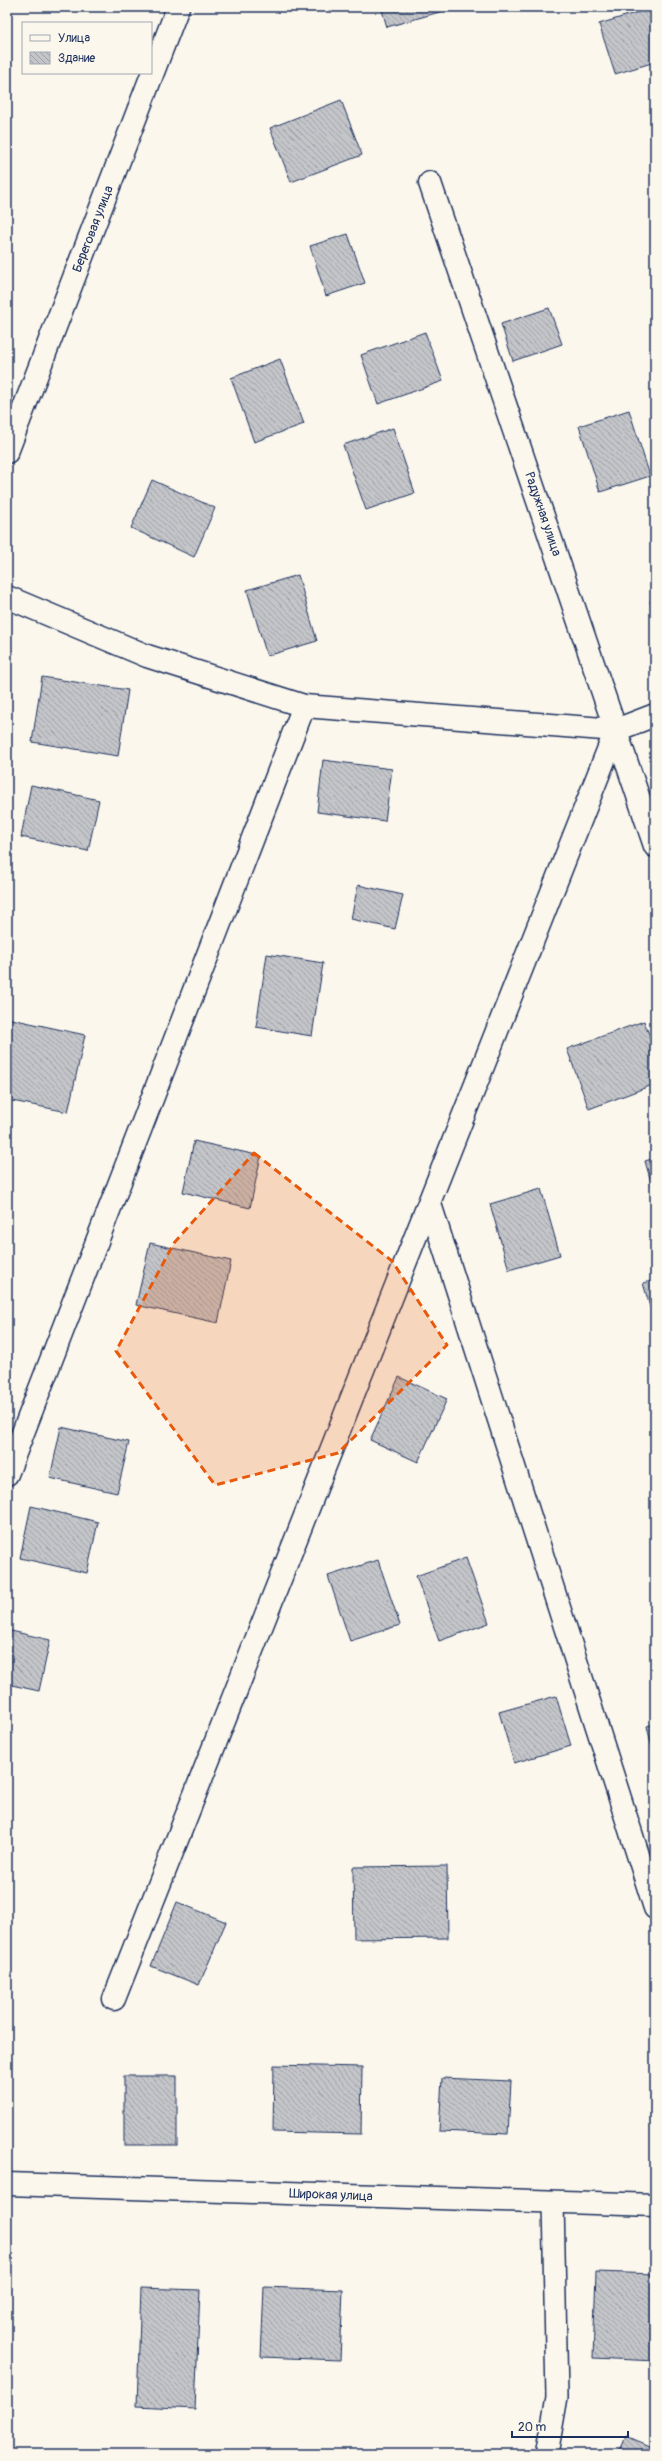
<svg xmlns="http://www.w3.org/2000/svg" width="662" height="2461" font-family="Pangolin,sans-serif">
	<defs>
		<pattern id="building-back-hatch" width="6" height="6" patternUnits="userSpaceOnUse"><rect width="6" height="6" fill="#c3c5c9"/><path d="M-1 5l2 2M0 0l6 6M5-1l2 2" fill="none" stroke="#9ea0a6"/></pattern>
	</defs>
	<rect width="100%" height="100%" fill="#fbf7ec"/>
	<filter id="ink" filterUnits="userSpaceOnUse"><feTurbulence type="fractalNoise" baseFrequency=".025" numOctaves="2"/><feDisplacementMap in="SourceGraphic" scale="8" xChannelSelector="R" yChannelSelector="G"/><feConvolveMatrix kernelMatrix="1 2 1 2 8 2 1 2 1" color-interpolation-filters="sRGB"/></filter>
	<g filter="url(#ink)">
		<g fill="url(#building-back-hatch)" stroke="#1b2f5e">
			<path d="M381 7H457L387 27Z"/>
			<path d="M655 7V62L615 74 599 24Z"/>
			<path d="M341 100 362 155 291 182 270 128Z"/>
			<path d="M348 234 365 283 326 296 310 246Z"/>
			<path d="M549 308 562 344 513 361 501 324Z"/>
			<path d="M425 332 443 381 378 404 361 355Z"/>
			<path d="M280 359 304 424 254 442 231 378Z"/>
			<path d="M629 410 650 476 600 492 579 426Z"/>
			<path d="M393 428 415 493 366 510 343 445Z"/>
			<path d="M152 480 215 508 194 557 131 528Z"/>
			<path d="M298 575 317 641 267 656 247 590Z"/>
			<path d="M655 599V620L650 601Z"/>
			<path d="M42 677 128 690 118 756 32 742Z"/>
			<path d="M323 760 392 769 385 821 317 812Z"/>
			<path d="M31 785 99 800 88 851 21 837Z"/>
			<path d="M358 885 403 895 395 929 351 919Z"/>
			<path d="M267 954 323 963 312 1036 256 1027Z"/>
			<path d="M7 1018 85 1035 68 1112 7 1100Z"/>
			<path d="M644 1021 655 1050V1084L589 1109 567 1049Z"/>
			<path d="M194 1141 261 1156 250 1208 183 1192Z"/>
			<path d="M655 1158V1196L645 1161Z"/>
			<path d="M541 1189 560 1255 509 1270 490 1204Z"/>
			<path d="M150 1243 231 1261 218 1323 136 1305Z"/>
			<path d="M655 1280V1324L643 1283Z"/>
			<path d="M399 1377 447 1399 418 1462 370 1440Z"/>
			<path d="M61 1427 129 1442 117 1493 50 1478Z"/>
			<path d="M31 1506 98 1522 87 1573 20 1558Z"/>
			<path d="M466 1558 489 1623 439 1641 416 1576Z"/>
			<path d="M378 1560 400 1625 350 1641 328 1576Z"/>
			<path d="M7 1630 50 1640 39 1691 7 1684Z"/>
			<path d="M556 1696 571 1746 514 1763 499 1712Z"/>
			<path d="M655 1724V1760L647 1726Z"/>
			<path d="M447 1866 448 1938 354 1939 353 1867Z"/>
			<path d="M177 1902 226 1922 199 1985 151 1966Z"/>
			<path d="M274 2065 362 2067 361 2134 273 2132Z"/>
			<rect x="124" y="2076" width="53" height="69"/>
			<path d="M442 2078 511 2081 508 2134 439 2131Z"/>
			<path d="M596 2272 655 2274V2361L593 2358Z"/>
			<path d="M264 2287 343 2290 340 2360 261 2357Z"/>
			<path d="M141 2288 200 2290 195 2409 137 2406Z"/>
			<path d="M626 2436 655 2448V2454H619Z"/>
		</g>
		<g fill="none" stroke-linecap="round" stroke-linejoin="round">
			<g stroke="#1b2f5e" stroke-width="24">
				<path id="service" d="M547 2454 557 2397 553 2202"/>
			</g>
			<g stroke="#1b2f5e" stroke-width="25">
				<g id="minor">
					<path d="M430 183 655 846"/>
					<path d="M7 452 178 7"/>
					<path d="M7 597 147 656 304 706 616 730 655 715"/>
					<path d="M430 1204 655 1908"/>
					<path d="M7 1474 304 706"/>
					<path d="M114 1999 616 730"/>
					<path d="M7 2184 655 2205"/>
				</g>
			</g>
			<use href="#service" stroke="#fbf7ec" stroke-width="21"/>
			<use href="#minor" stroke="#fbf7ec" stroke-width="22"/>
		</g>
	</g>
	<path fill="#e8590c" fill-opacity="0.2" stroke="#e8590c" stroke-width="3" stroke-dasharray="8 5" stroke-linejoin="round" d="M254 1153 392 1261 447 1345 338 1453 215 1485 116 1351 174 1243Z"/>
	<g text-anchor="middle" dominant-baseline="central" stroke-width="3" stroke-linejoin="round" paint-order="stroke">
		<g font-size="13" fill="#1b2f5e" stroke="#fbf7ec">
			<text transform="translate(93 229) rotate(-69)">Береговая улица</text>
			<text transform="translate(543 514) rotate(71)">Радужная улица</text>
			<text transform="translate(331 2195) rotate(2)">Широкая улица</text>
		</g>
	</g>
	<rect width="662" height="2461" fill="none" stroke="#fbf7ec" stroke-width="24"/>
	<rect x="12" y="12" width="638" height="2437" fill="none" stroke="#1b2f5e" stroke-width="1.5" filter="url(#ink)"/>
	<rect x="22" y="22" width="130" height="52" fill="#fbf7ec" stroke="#a1a7b3"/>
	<rect x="30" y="35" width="20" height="6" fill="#fbf7ec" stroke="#a1a7b3"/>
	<text x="58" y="42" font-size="12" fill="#1b2f5e">Улица</text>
	<rect x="30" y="52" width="20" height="12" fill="url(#building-back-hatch)" stroke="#a1a7b3"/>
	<text x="58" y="62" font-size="12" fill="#1b2f5e">Здание</text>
	<path d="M512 2431v6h116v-6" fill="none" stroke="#1b2f5e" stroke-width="2"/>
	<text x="518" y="2431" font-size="12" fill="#1b2f5e" stroke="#fbf7ec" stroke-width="3" paint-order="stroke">20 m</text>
</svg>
